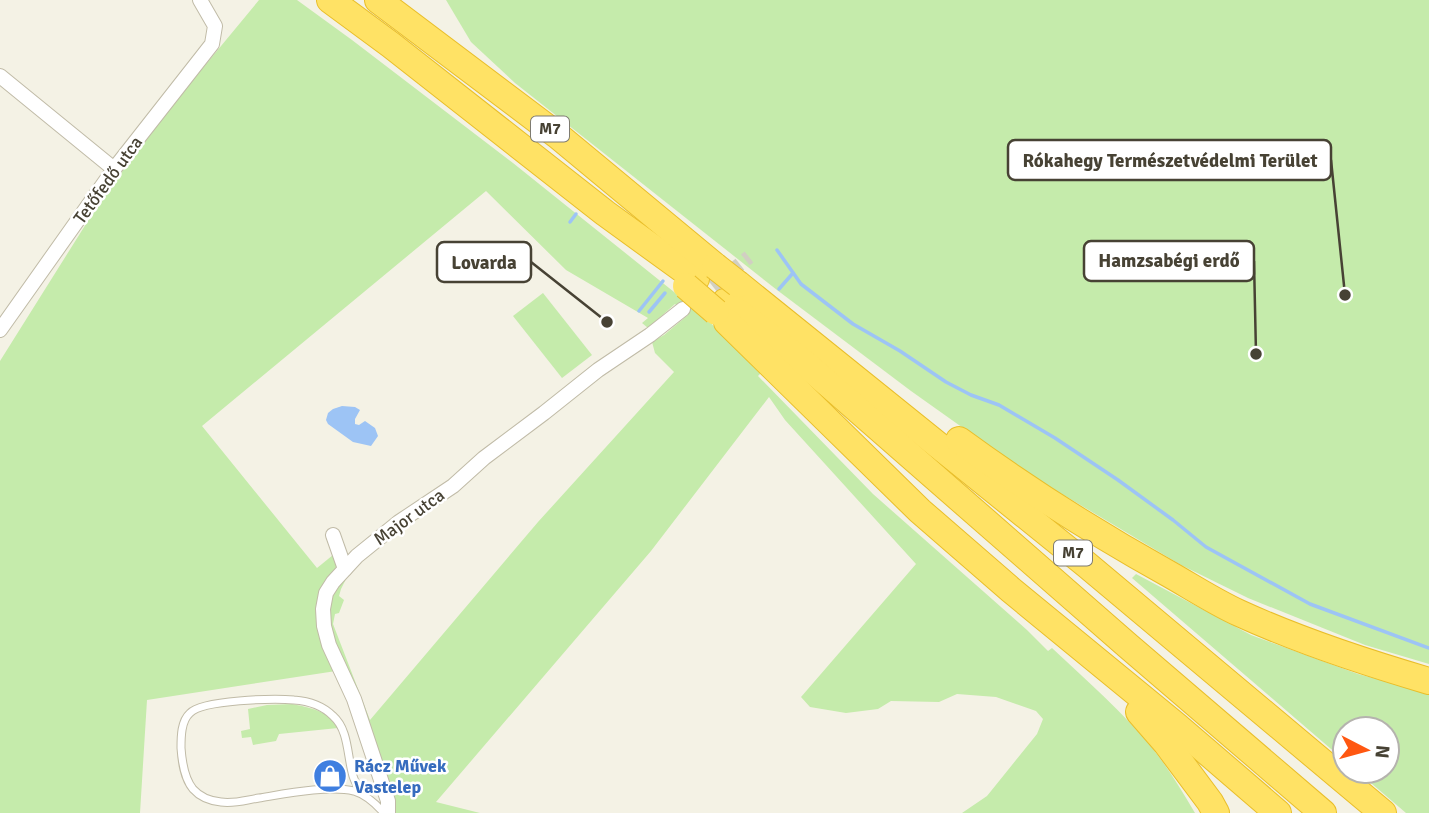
<svg xmlns="http://www.w3.org/2000/svg" width="1429" height="813" font-family="Signika,sans-serif">
	<rect width="100%" height="100%" fill="#f4f2e5"/>
	<g fill="#c5ebab">
		<path d="M259 0H297L352 40 513 163 699 312 762 372 758 376 873 494 1027 630 1048 651 1052 648C1087 681 1123 712 1153 749 1169 769 1182 791 1195 813H962L987 796 1037 734 1043 719 1036 711 996 697 957 694 939 702 891 701 878 709 846 713 810 707 801 697 916 564 785 420 769 397 651 551 436 802 480 813H395C383 775 372 737 358 699 349 671 326 644 327 613 327 597 336 588 347 577L341 589 339 596 344 600 339 613 335 614 333 624 370 720 538 522 674 372 655 353 652 342 664 335 688 315 675 304 648 328 642 323 648 318 566 270 486 191 202 426 317 568 333 555 337 556C339 575 323 579 320 595 316 621 327 647 336 671L147 700 140 813H0V361L91 216 149 133Z"/>
		<path d="M446 0H1429V664L1365 645 1248 598 1181 565 1025 472 911 391 777 290 515 83 471 42Z"/>
		<path d="M543 293 592 355 562 378 513 316Z"/>
		<path d="M1136 574 1251 635 1358 674 1429 693V813H1406L1357 771H1387V729H1345V761L1132 578Z"/>
		<path d="M292 704C307 707 331 711 338 728L279 734 276 741 253 745 251 737 242 738 241 731 250 729 248 709 267 705Z"/>
	</g>
	<path fill="#9dc4f5" d="M342 406 355 407 360 410 355 419V424L359 425 365 421 375 428 378 436 371 446 353 442 328 424 326 420 328 413 333 409Z"/>
	<g fill="none" stroke-linecap="round" stroke-linejoin="round">
		<g stroke="#9dc4f5" stroke-width="3.5">
			<path d="M570 222 576 214"/>
			<path d="M777 250 801 284 853 324 900 351 946 382 971 395 999 405 1055 438 1118 480 1173 520 1206 547 1310 604 1429 648"/>
			<path d="M779 289 793 273"/>
			<path d="M639 311 663 281"/>
			<path d="M649 312 665 293"/>
		</g>
		<path stroke="#d1cfc2" stroke-width="14" stroke-dasharray="14 7" stroke-linecap="butt" d="M696 299 749 257"/>
		<g stroke="#c0bba7" stroke-width="9">
			<path id="lane" d="M363 794C359 788 355 783 353 776 347 756 349 730 333 716 323 706 308 701 294 700 275 698 202 700 190 713 181 721 181 737 181 748 182 762 184 778 193 789 200 797 211 801 221 802 234 804 246 800 259 798 284 794 329 785 354 791 367 795 376 804 384 813"/>
		</g>
		<g stroke="#c0bba7" stroke-width="16">
			<g id="street">
				<path d="M0 76 114 169"/>
				<path d="M0 330 114 169 212 44 215 26 200 0"/>
				<path d="M333 535 345 569"/>
				<path d="M388 813V801L354 699 329 645 324 626 323 609 326 593 333 582 357 556 399 522 453 486 484 458 544 413 598 370 650 335 683 309"/>
			</g>
		</g>
		<g stroke="#e9be2a" stroke-width="28">
			<g id="highway">
				<path d="M330 0 391 45 605 213 696 279"/>
				<path d="M378 0 557 135 715 266"/>
				<path d="M738 284 1087 565 1383 813"/>
				<path d="M725 302 802 361 1127 645 1323 813"/>
				<path d="M727 322 920 511 1011 590 1178 727 1278 813"/>
				<path d="M959 440C1026 489 1097 534 1169 574 1192 587 1215 602 1239 613 1300 641 1364 662 1429 681"/>
				<path d="M1139 712 1166 743 1210 802 1216 813"/>
			</g>
		</g>
		<use href="#lane" stroke="#fff" stroke-width="7"/>
		<use href="#street" stroke="#fff" stroke-width="14"/>
		<use href="#highway" stroke="#ffe265" stroke-width="26"/>
		<g stroke="#e9be2a" stroke-width="28" stroke-linecap="butt">
			<g id="highway-bridge">
				<path d="M715 266 738 284"/>
				<path d="M686 286 716 312"/>
			</g>
		</g>
		<use href="#highway-bridge" stroke="#ffe265" stroke-width="26"/>
	</g>
	<defs>
		<g id="shop-disc" transform="scale(1.75)"><circle r="9.5" fill="#3f7fe0" stroke="#fff"/><path d="M-5-2.5h2.3a2.7 3.5 0 0 1 5.4 0H5L5.5 6h-11ZM-1.5-2.5h3a1.5 2.3 0 0 0-3 0Z" fill="#fff"/></g>
	</defs>
	<g fill-rule="evenodd">
		<use href="#shop-disc" x="330" y="776"/>
	</g>
	<g text-anchor="middle" dominant-baseline="central" stroke-width="5" stroke-linejoin="round" paint-order="stroke">
		<g fill="#fff" stroke="#7e7b71" stroke-width="2">
			<rect x="531" y="116.5" width="38" height="25" rx="5"/>
			<rect x="1054" y="540.5" width="38" height="25" rx="5"/>
		</g>
		<g font-size="16" font-weight="bold" fill="#474234">
			<text x="550" y="129">M7</text>
			<text x="1073" y="553">M7</text>
		</g>
		<g font-size="18" fill="#474234" stroke="#fff">
			<text transform="translate(108 180) rotate(-54)">Tetőfedő utca</text>
			<text transform="translate(409 517) rotate(-36)">Major utca</text>
		</g>
		<g font-size="18" font-weight="bold" fill="#366cbe" stroke="#fff" text-anchor="start">
			<text x="354" y="766">Rácz Művek<tspan x="354" dy="21">Vastelep</tspan></text>
		</g>
	</g>
	<path fill="none" stroke="#474234" stroke-width="2.5" d="M1345 295L1331 160M1256 354L1254 261M607 322L531 262"/>
	<g fill="#474234" stroke="#fff" stroke-width="2.5">
		<circle cx="1345" cy="295" r="7"/>
		<circle cx="1256" cy="354" r="7"/>
		<circle cx="607" cy="322" r="7"/>
	</g>
	<g fill="#fff" stroke="#474234" stroke-width="2.5">
		<rect x="1008" y="140" width="323" height="40" rx="7"/>
		<rect x="1084" y="241" width="170" height="40" rx="7"/>
		<rect x="437" y="242" width="94" height="40" rx="7"/>
	</g>
	<g font-size="19" text-anchor="middle" font-weight="bold" fill="#474234">
		<text x="1170" y="167">Rókahegy Természetvédelmi Terület</text>
		<text x="1169" y="267">Hamzsabégi erdő</text>
		<text x="484" y="269">Lovarda</text>
	</g>
	<g transform="translate(1366 750) rotate(96)"><circle r="33" fill="#ffffff" stroke="#b5b3ae" stroke-width="2"/>
	<path d="M0-5L12 26L0 18L-12 26Z" fill="#ff5711"/>
	<text y="-10" font-size="19" font-weight="bold" text-anchor="middle" fill="#474234">N</text>
	</g>
</svg>
